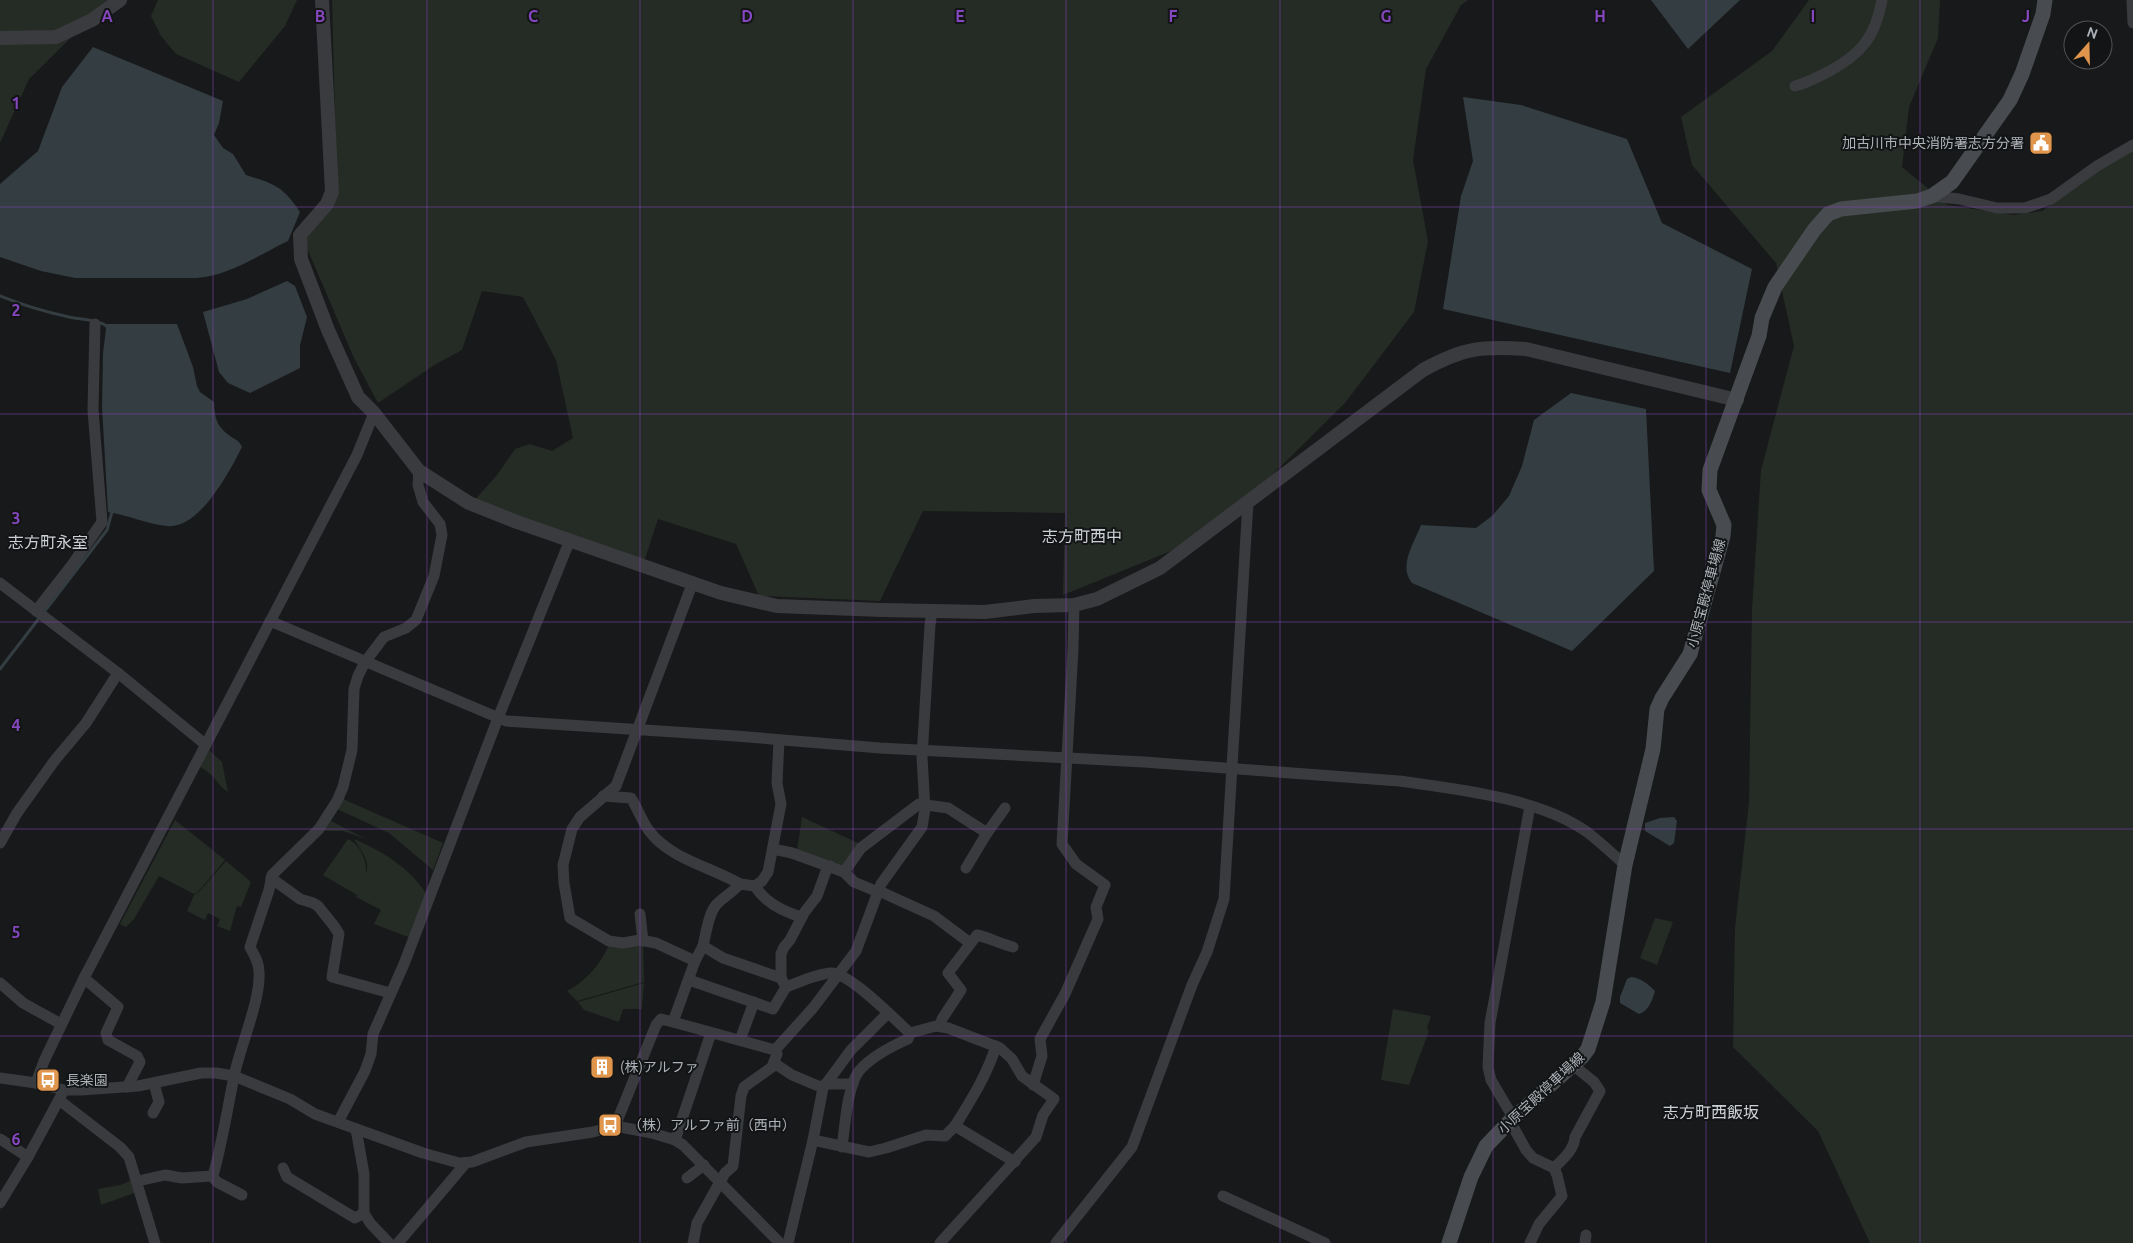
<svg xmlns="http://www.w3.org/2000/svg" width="2133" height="1243" font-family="Ubuntu,'Noto Sans JP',sans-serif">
	<rect width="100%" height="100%" fill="#18191a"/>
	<g fill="#252c25">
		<path d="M0 0H109L29 79 0 143Z"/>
		<path d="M158 0H297L285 26 239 82 176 54 161 36 151 16Z"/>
		<path d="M332 0H1468L1461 5 1426 69 1413 160 1428 241 1414 312 1345 403 1259 488 1181 547 1063 595 1065 513 923 511 880 601 759 596 736 544 658 519 644 562 473 502 497 475 515 449 530 444 552 451 573 438 556 360 523 297 482 291 462 350 436 364 378 403 353 356 304 241 337 195Z"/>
		<path d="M1809 0H1940L1938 38 1909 107 1902 167 1948 205 2014 215 2042 211 2113 161 2133 151V1243H1870L1818 1131 1733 1047 1735 928 1749 802 1752 609 1761 470 1794 346 1776 263 1692 165 1681 117 1772 51Z"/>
		<path d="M209 750 222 762 228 792C216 784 217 776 200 767Z"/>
		<path d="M343 799 443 843 433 870 389 833 337 809Z"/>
		<path d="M802 817 860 844 843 869 797 851Z"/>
		<path d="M175 820 225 860 198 892 194 894 159 876 134 919 126 927 120 924Z"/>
		<path d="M331 821 366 839 343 831H324Z"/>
		<path d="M348 839C361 845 367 861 366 874 371 860 360 850 354 839 384 852 410 868 428 896L411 938 374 924 381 910 356 897 361 889 357 895 323 875Z"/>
		<path d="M226 861 251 882 241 907 237 906 230 931 217 926 220 919 208 913 205 920 187 911 194 895 199 892Z"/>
		<path d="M1655 918 1673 922 1657 965 1640 958Z"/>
		<path d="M643 943 644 982 577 1001 567 991C584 983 603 962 609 944Z"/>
		<path d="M644 983 642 1009H623L619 1022 584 1010 578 1002Z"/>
		<path d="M1393 1009 1431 1016 1427 1028 1429 1031 1409 1085 1381 1080Z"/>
		<path d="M134 1179 137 1192 101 1205 98 1189 120 1185Z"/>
	</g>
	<g fill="#333d42">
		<path d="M1651 0H1740L1688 49Z"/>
		<path d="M93 47 223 101 219 123 214 135 223 148 233 154 246 175C274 184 283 186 300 212L288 241C259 255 230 275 197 278H75L41 271 0 257V184L38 151 62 87Z"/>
		<path d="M1463 97 1521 105 1627 139 1662 223 1752 269 1730 373 1443 309 1461 196 1473 161Z"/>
		<path d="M287 281 295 286 307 317 300 345V368L250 393 228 383 219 372 203 312 247 299Z"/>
		<path d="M104 324H177L193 367 197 386 200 392 214 402C215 421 217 427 233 438 238 441 240 442 242 447 230 471 199 530 167 526 147 524 128 515 108 512L102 407 103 353 106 329Z"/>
		<path d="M1571 393 1646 409 1654 571 1572 651 1412 583C1398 566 1414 543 1421 525L1476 528 1492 516 1509 496 1522 466 1534 420Z"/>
		<path d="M1674 817 1677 821 1674 843 1670 846 1645 831V823L1660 818Z"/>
		<path d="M1631 977C1641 978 1648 984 1655 991 1653 999 1648 1012 1639 1014L1620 1003V997L1627 979Z"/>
	</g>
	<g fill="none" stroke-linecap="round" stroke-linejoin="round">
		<g stroke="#333d42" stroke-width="3">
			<path d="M0 296C22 305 45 312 69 317 82 320 95 319 107 326"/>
			<path d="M44 612 107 530 113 508"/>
			<path d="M0 669 40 617"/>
		</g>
		<g stroke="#3a3b3f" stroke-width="11">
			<path d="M2132 0 2133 23"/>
			<path d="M1795 86C1807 83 1817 77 1828 72 1861 54 1875 38 1882 0"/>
			<path d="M1932 196 1959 199 1997 208H2025L2051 199 2097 166 2133 145"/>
			<path d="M693 582 616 786 580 817 572 829 563 865 564 883 570 918 609 941 623 943 640 940 656 943 695 961"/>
			<path d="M0 583 118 673 206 745"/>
			<path d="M36 611 72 565 102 522 93 410 95 324"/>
			<path d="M270 621 506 721 736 736 880 748 1144 762 1399 781C1456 789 1540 798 1587 832 1600 842 1613 854 1625 865"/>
			<path d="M603 796 631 798C638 809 642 822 650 832 671 859 711 867 740 884"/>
			<path d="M0 843 17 813 55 760 86 723 118 673"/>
			<path d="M773 849 792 853 844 872 854 882 878 892"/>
			<path d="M966 868 987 833"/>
			<path d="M844 872 861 848 919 804 948 808 987 833 1005 808"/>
			<path d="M271 878 300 899 313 903 318 906 334 926 339 934 332 977 390 993"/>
			<path d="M755 886C765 902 784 912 802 917"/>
			<path d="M879 891 934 916 970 943"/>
			<path d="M640 914 643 941"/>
			<path d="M703 946C706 934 708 915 716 905 721 899 733 892 740 884L755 886 762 881 768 872 781 804 777 783 779 740"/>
			<path d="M84 978 118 1007 106 1033 108 1040 137 1056 140 1062 127 1087"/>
			<path d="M781 978V954L784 947 790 940 804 913 817 896 826 871 830 866"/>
			<path d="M689 980 773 1009 786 987"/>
			<path d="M0 983 23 1003 61 1024"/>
			<path d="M673 1022 775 1050"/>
			<path d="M940 1026 942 1019 961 990 948 973 977 935C987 937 1001 944 1013 947"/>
			<path d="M740 1040 754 1002"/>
			<path d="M774 1063 792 1075 823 1088"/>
			<path d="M0 1078 36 1083 64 1090H81L138 1086 201 1073H216L234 1076 290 1099 315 1114 423 1153 459 1163 472 1162 526 1142 593 1132 615 1126 652 1133 675 1140 683 1145 780 1243"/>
			<path d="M36 1083 44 1061 84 978 357 455 374 413"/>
			<path d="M825 1084H853"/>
			<path d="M1033 1085 1042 1056 1040 1039 1065 994 1098 919 1096 907 1105 885 1076 864 1062 844 1073 649 1074 605"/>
			<path d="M59 1100 120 1147 129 1157 155 1243"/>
			<path d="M153 1113 159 1102 154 1083"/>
			<path d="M1514 1119 1491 1080 1488 1067 1490 1023 1530 806"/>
			<path d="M1510 1121 1526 1150 1533 1158 1554 1168 1557 1175 1562 1196 1539 1224 1530 1243"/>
			<path d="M338 1122 365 1071 371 1054 373 1034 404 964 498 718 570 540"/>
			<path d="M615 1126 656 1025 661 1019 673 1022 695 961 703 946 723 958 781 978 786 987C800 982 816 974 831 973 850 973 894 1019 910 1033L936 1026 948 1028 1000 1048 1012 1059 1022 1076 1054 1099 1043 1115 1036 1137 940 1243"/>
			<path d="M955 1126C971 1100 987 1075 996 1046"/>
			<path d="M356 1129 364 1174V1213L370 1223 389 1243"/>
			<path d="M0 1139 28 1157"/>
			<path d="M675 1140 711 1033"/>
			<path d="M813 1140 869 1152 886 1148 926 1135 945 1136 955 1126 1015 1162"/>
			<path d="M842 1147C845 1127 847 1087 859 1071 871 1057 892 1046 908 1039L910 1033"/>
			<path d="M283 1168 287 1177 355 1218 364 1213"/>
			<path d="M1554 1168C1563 1159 1574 1150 1575 1137L1600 1091 1594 1082 1573 1065"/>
			<path d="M212 1176 217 1182 242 1195"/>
			<path d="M687 1178 704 1165"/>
			<path d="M138 1181 165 1175 182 1178 212 1176 214 1172C223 1139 228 1105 235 1072 241 1045 261 998 259 972 259 962 254 955 250 947L269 890 272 875 319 829 337 801 343 787 352 750 354 689 358 676 365 662 384 637 406 628 416 620 434 576 442 535 440 524 423 502 418 485 419 471"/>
			<path d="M1223 1196 1325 1243"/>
			<path d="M0 1203 28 1157 62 1094"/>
			<path d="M398 1243 465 1164"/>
			<path d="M693 1243 697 1223 725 1173 733 1166 741 1096 744 1087 772 1067 777 1054 775 1050 813 1008 856 951 881 884 922 827 925 809 922 757 930 625 932 611"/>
			<path d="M788 1243 813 1140 823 1088 851 1050 887 1014"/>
			<path d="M1056 1243 1132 1147 1192 985 1207 952 1224 899 1248 502"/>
			<path d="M1585 1243 1586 1235"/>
		</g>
		<g stroke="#3a3b3f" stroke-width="14">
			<path d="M322 0 332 192 327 204 300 235 301 259 328 330 358 397 374 413 419 471 469 503 517 522 721 593 777 606 882 610 985 612 1034 606 1074 605 1097 599 1160 568 1423 370C1463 348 1481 346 1526 349L1737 400"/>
			<path d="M0 38 56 37 92 20 120 0"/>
		</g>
		<path stroke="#484b4f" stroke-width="15" d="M1449 1243 1471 1177 1486 1146 1510 1121 1582 1057 1588 1049 1603 1002 1625 865 1653 749 1657 709 1662 698 1690 654 1723 536 1724 525 1709 490 1710 470 1759 336 1762 318 1775 287 1814 230 1828 214 1841 209 1917 201 1932 196 1952 182 2010 100 2022 74 2043 14 2045 0"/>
	</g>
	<path fill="none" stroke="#8547be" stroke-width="1" stroke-opacity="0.55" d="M213 0V1243M427 0V1243M640 0V1243M853 0V1243M1066 0V1243M1280 0V1243M1493 0V1243M1706 0V1243M1920 0V1243M0 207H2133M0 414H2133M0 622H2133M0 829H2133M0 1036H2133"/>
	<defs>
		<g id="civic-square" transform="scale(1.25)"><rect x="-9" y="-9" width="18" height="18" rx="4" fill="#df954c" stroke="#131415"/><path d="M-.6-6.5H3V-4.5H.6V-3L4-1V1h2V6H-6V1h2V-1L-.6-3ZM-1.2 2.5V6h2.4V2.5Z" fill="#fff"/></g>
		<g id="building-square" transform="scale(1.25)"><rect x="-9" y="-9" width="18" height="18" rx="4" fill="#df954c" stroke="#131415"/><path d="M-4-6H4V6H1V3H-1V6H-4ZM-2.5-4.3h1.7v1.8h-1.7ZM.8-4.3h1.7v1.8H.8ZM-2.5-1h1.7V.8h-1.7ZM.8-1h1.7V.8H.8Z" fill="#fff"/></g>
		<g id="bus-square" transform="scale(1.25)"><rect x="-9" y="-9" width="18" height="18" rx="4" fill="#df954c" stroke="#131415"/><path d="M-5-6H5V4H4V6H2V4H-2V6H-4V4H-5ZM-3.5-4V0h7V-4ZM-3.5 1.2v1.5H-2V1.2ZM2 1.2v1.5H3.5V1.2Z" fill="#fff"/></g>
	</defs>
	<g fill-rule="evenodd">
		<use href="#civic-square" x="2041" y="143"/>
		<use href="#building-square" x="602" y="1067"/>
		<use href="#bus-square" x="48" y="1080"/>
		<use href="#bus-square" x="610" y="1125"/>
	</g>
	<g text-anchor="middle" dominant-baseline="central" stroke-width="4" stroke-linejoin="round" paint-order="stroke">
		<g font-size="14" fill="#acb2b8" stroke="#131415" text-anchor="start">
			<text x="2024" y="143" text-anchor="end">加古川市中央消防署志方分署</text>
			<text x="620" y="1067">(株)アルファ</text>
			<text x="66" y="1080">長楽園</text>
			<text x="628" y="1125">（株）アルファ前（西中）</text>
		</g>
		<g font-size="14" fill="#acb2b8" stroke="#131415">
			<text transform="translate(1706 593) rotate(-75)">小原宝殿停車場線</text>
			<text transform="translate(1541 1093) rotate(-43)">小原宝殿停車場線</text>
		</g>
		<g font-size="16" fill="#cdd0d5" stroke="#131415">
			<text x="1082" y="536">志方町西中</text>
			<text x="48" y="542">志方町永室</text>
			<text x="1711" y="1112">志方町西飯坂</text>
		</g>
	</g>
	<g font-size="16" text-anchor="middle" font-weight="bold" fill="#8547be" stroke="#131415" stroke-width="4" stroke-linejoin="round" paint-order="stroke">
		<text x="107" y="22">A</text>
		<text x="320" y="22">B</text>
		<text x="533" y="22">C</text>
		<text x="747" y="22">D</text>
		<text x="960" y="22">E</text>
		<text x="1173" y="22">F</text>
		<text x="1386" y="22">G</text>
		<text x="1600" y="22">H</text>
		<text x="1813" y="22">I</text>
		<text x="2026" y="22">J</text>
		<text x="16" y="109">1</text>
		<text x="16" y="316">2</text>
		<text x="16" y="524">3</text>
		<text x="16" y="731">4</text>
		<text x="16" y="938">5</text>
		<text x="16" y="1145">6</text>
	</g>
	<g transform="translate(2088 45) rotate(20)"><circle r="24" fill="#131415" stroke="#505356"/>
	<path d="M0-4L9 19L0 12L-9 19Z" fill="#df954c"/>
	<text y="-8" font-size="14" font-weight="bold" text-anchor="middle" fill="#acb2b8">N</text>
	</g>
</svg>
